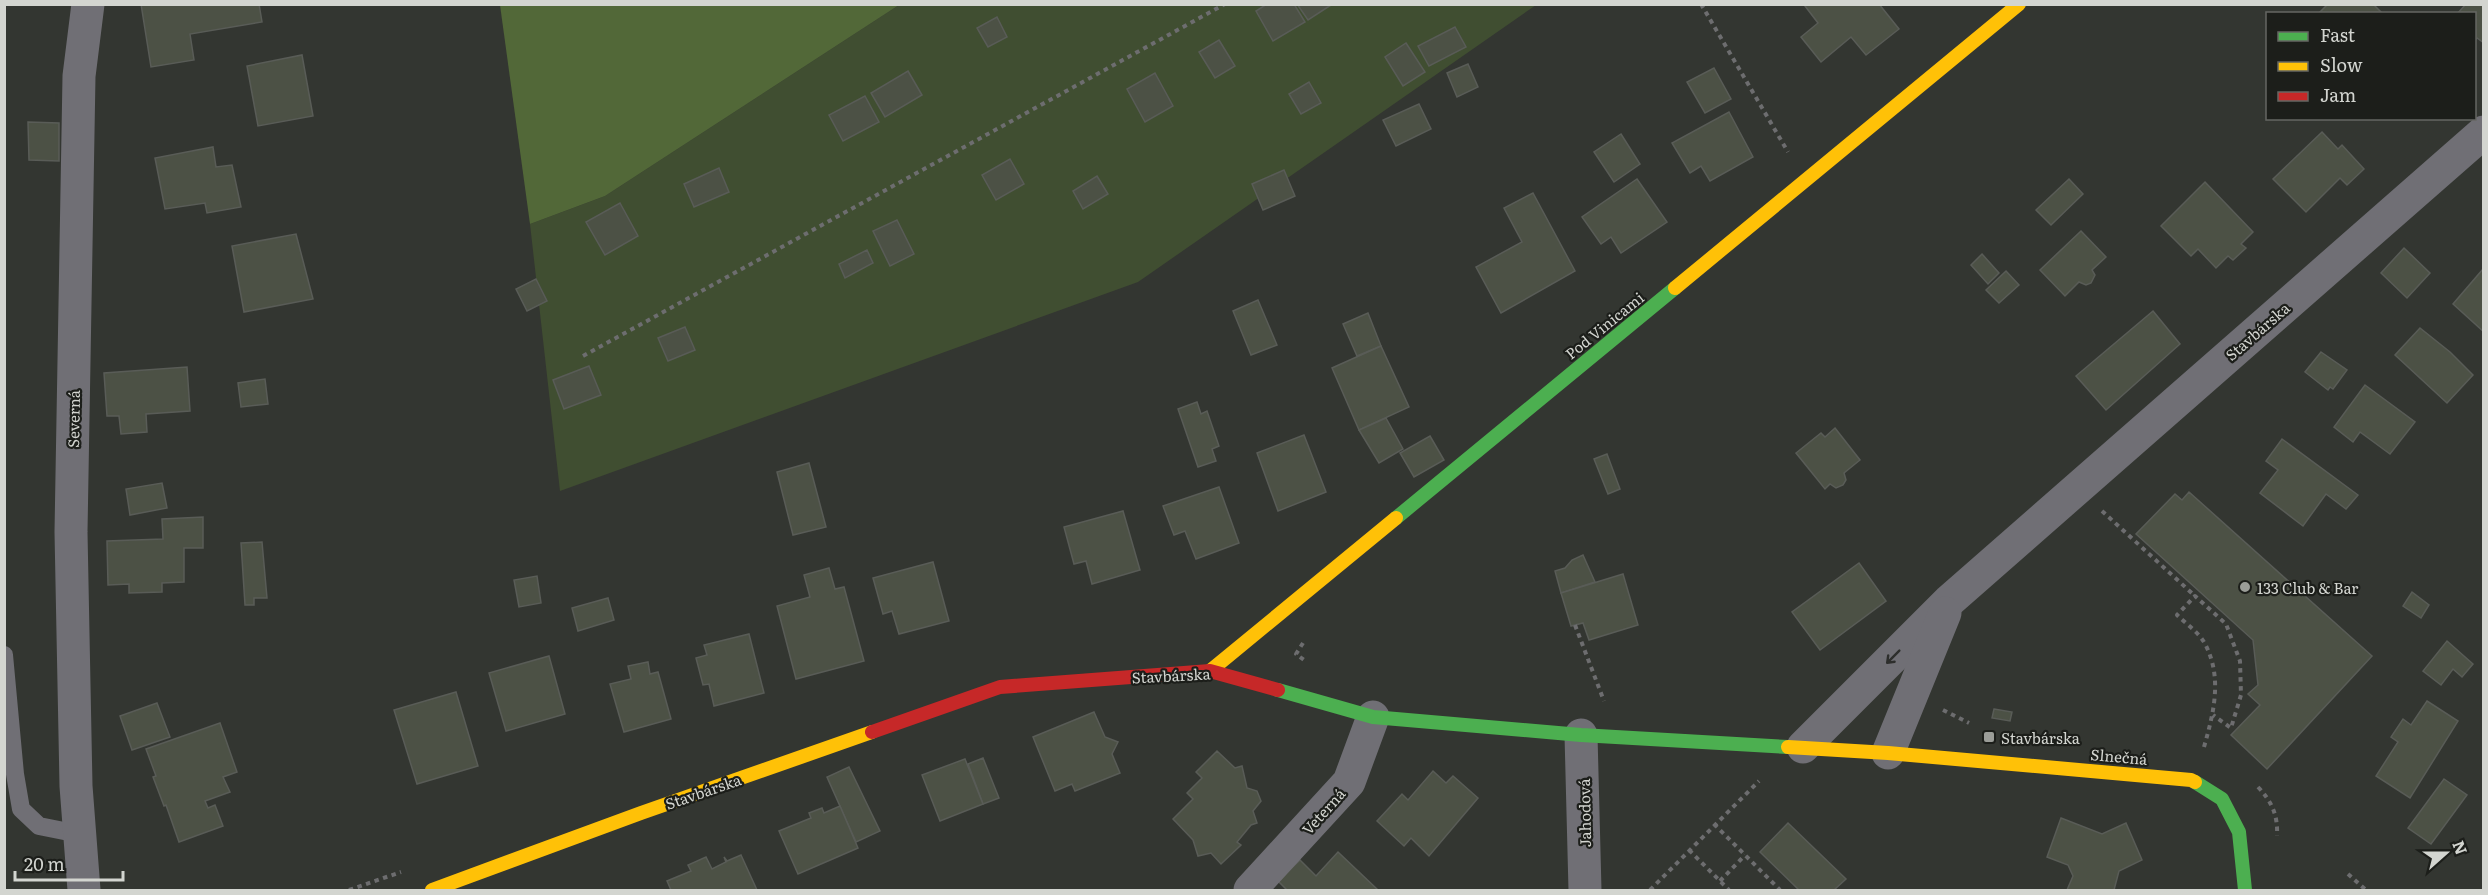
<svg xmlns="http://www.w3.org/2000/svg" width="2488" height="895" font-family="Literata,serif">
	<rect width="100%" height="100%" fill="#333631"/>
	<path fill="#404e31" d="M899 5H1536L1138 282 560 491 530 224 605 196Z"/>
	<path fill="#526838" d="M500 5V4L899 5 605 196 530 224Z"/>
	<g fill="#4c5145" stroke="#595c57" stroke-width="1.5">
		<path d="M141 4H259L262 22 190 34 194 60 151 67Z"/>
		<path d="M1267 4H1294L1305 22 1273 41 1256 11Z"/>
		<path d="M1297 4H1331V5L1308 20Z"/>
		<path d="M1807 4H1879L1899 29 1866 55 1851 37 1821 62 1801 37 1818 23 1805 6Z"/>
		<path d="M2328 4H2373L2382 13 2318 14Z"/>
		<path d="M2466 4H2484V43L2477 38 2474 41V14H2457Z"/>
		<path d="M997 17 1007 37 988 47 977 28Z"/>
		<path d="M1455 27 1466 47 1429 66 1418 46Z"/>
		<path d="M1219 40 1235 66 1215 78 1199 52Z"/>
		<path d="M1406 43 1425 72 1403 86 1385 57Z"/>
		<path d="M302 55 313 116 258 126 247 66Z"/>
		<path d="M1468 64 1478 87 1457 97 1447 73Z"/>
		<path d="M1714 68 1731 99 1705 113 1687 82Z"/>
		<path d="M908 71 922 95 885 117 871 93Z"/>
		<path d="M1155 73 1173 106 1145 122 1127 89Z"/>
		<path d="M1309 82 1321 103 1301 114 1289 94Z"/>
		<path d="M865 96 879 122 843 141 829 115Z"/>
		<path d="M1419 104 1431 129 1396 146 1383 120Z"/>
		<path d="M1729 112 1753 157 1710 181 1701 166 1690 173 1672 143Z"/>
		<path d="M28 122 59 123V161L29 160Z"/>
		<path d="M2322 132 2338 149 2342 145 2364 169 2347 185 2340 178 2306 212 2273 179Z"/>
		<path d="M1621 134 1640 164 1614 182 1594 152Z"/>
		<path d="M213 147 216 167 232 165 241 207 207 213 205 203 165 209 155 158Z"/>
		<path d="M1010 159 1024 184 996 200 982 175Z"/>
		<path d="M719 168 729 192 694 207 684 184Z"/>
		<path d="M1284 170 1295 196 1263 210 1252 184Z"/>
		<path d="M1097 176 1108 194 1083 209 1073 191Z"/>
		<path d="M1637 179 1667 222 1621 253 1611 237 1601 244 1582 217Z"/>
		<path d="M2069 179 2083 194 2051 225 2036 210Z"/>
		<path d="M2205 182 2253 232 2241 244 2246 248 2233 260 2228 256 2216 268 2198 249 2191 256 2161 226Z"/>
		<path d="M1533 193 1575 271 1501 313 1476 267 1522 242 1504 208Z"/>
		<path d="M620 203 638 236 605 255 586 222Z"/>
		<path d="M897 220 914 254 890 266 873 231Z"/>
		<path d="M2081 231 2106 257 2092 270 2095 275 2091 283 2086 285 2079 282 2065 296 2040 270Z"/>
		<path d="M296 234 313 299 244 312 232 246Z"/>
		<path d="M2404 248 2430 273 2407 298 2381 273Z"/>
		<path d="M867 250 873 263 845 278 839 264Z"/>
		<path d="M1982 254 1999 273 1988 284 1971 265Z"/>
		<path d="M2483 269H2484V332L2453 304Z"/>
		<path d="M2006 271 2019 285 1999 303 1986 290Z"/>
		<path d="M536 279 547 301 527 311 516 289Z"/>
		<path d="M1258 300 1277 345 1251 355 1233 311Z"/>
		<path d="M2153 311 2180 344 2106 410 2076 376Z"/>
		<path d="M1368 313 1381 346 1357 356 1343 324Z"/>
		<path d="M685 327 695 350 668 361 658 338Z"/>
		<path d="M2420 328 2450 352 2473 375 2447 403 2395 355Z"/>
		<path d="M1381 346 1409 407 1359 430 1332 368Z"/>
		<path d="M2321 352 2347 370 2333 389 2330 387 2328 390 2305 372Z"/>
		<path d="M589 366 601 395 564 409 553 380Z"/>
		<path d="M187 367 190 411 146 414 147 432 121 434 119 416H107L104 373Z"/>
		<path d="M265 379 268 404 241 407 238 383Z"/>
		<path d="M2365 385 2415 422 2390 454 2360 432 2353 442 2334 427Z"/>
		<path d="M1197 402 1201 414 1207 411 1219 446 1212 449 1216 461 1198 467 1178 409Z"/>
		<path d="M1386 418 1403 449 1379 463 1359 430Z"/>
		<path d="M1835 428 1860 460 1844 473 1846 480 1843 485 1836 488 1830 484 1825 489 1796 453 1821 433 1825 437Z"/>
		<path d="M1304 435 1326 492 1278 511 1257 453Z"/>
		<path d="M1430 436 1444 460 1414 477 1400 453Z"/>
		<path d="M2282 439 2358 495 2346 509 2326 494 2303 526 2260 493 2278 470 2266 461Z"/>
		<path d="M1607 454 1620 489 1608 494 1594 459Z"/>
		<path d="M809 463 826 527 793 535 777 472Z"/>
		<path d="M162 483 167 508 130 515 126 489Z"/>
		<path d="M1219 487 1239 543 1196 559 1185 531 1174 535 1163 506Z"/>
		<path d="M2189 492 2372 656 2267 769 2231 735 2260 705 2248 694 2258 685 2253 640 2136 534 2175 494 2182 500Z"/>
		<path d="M1123 511 1140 570 1092 584 1086 561 1074 564 1064 527Z"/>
		<path d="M203 517V548H184V582L162 583V592L129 593V584L108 585 107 541 163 539 162 519Z"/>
		<path d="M262 542 267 598H254V605H245L241 543Z"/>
		<path d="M1583 555 1595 582 1561 593 1555 571 1565 568 1572 560Z"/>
		<path d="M933 562 949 621 899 634 892 611 883 614 873 578Z"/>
		<path d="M1859 563 1886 601 1820 650 1792 612Z"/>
		<path d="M829 568 835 589 844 587 864 661 796 679 777 606 810 597 804 575Z"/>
		<path d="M1623 574 1638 625 1589 640 1583 623 1571 626 1561 593Z"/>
		<path d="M537 576 541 603 519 607 514 580Z"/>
		<path d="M2412 592 2429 605 2421 618 2403 606Z"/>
		<path d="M608 598 614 620 578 631 572 608Z"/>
		<path d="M749 634 764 693 714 706 709 684 703 685 696 658 707 655 704 645Z"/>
		<path d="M2447 641 2473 664 2462 677 2453 669 2441 685 2423 671Z"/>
		<path d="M549 656 565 714 506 731 489 673Z"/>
		<path d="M648 662 650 674 658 672 671 719 624 732 610 684 631 679 628 666Z"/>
		<path d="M456 692 478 766 417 784 394 710Z"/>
		<path d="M2427 701 2458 721 2410 798 2376 776 2398 742 2391 737 2403 719 2411 725Z"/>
		<path d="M157 703 170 737 132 750 120 716Z"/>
		<path d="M1994 709 2012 712 2010 721 1992 718Z"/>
		<path d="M1094 712 1105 737 1118 742 1112 754 1120 773 1075 791 1072 784 1055 791 1033 737Z"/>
		<path d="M220 723 237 772 223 777 230 792 205 801 208 808 215 805 223 826 179 842 166 805 164 806 153 777 156 776 146 749Z"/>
		<path d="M1217 751 1235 768 1242 766 1247 788 1257 791 1261 801 1253 811 1257 823 1251 825 1237 842 1241 845 1221 864 1211 853 1198 856 1193 840 1173 819 1193 799 1187 793 1202 778 1196 772Z"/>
		<path d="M983 758 999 798 983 804 968 764Z"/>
		<path d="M965 759 983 804 940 821 922 775Z"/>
		<path d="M849 767 880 831 856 842 827 777Z"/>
		<path d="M1433 771 1446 783 1453 776 1478 798 1429 856 1411 838 1404 846 1377 821 1402 794 1408 800Z"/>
		<path d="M2444 779 2467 795 2431 844 2408 828Z"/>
		<path d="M840 806 858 848 798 874 779 831 811 818 809 813 822 808 824 813Z"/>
		<path d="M2061 818 2102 834 2126 823 2142 860 2119 871 2114 890H2067L2073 876 2068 865 2047 857Z"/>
		<path d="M1788 823 1846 879 1834 890H1799L1760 852Z"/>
		<path d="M1338 852 1378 890H1287L1278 881 1300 860 1316 876Z"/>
		<path d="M741 855 757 890H671L667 881 691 871 688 865 706 857 712 869 726 862 724 857 727 861Z"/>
	</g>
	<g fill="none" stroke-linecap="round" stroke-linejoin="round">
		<g stroke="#6d6d6f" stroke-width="4" stroke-dasharray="4.5 4.5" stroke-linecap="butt">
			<path d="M1701 4 1788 152"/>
			<path d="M583 356 1225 4"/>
			<path d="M2102 511 2195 596"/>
			<path d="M1575 625 1604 701"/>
			<path d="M1303 643 1296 654 1304 660"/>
			<path d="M1943 710 1969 723"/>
			<path d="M2204 747C2214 712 2223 676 2204 642 2198 632 2185 623 2177 615L2195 596 2226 624 2240 661 2241 695 2231 728 2213 715"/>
			<path d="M2258 787C2272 802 2278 815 2277 836"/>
			<path d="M1714 824 1780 890"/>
			<path d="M1689 850 1729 890"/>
			<path d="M2348 874 2366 890"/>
			<path d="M1720 881 1745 855"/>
			<path d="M349 890 401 872"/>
			<path d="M1650 890 1759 781"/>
		</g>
		<path stroke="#706f75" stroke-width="18" d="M4 655 15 774 21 809 39 826 79 834"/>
		<g stroke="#706f75" stroke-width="33">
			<path d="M1581 735 1585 890"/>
			<path d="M1803 747 1949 601 2484 132"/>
			<path d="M1888 753 1945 613"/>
			<path d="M84 890 76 786 71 532 79 76 88 4"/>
			<path d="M1250 890 1349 782 1373 717"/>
		</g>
		<g stroke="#4caf50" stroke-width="14">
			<path d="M1396 518 1675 288"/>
			<path d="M1278 690 1373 717 1581 735 1788 747"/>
			<path d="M2195 782 2222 799 2239 832 2245 890"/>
		</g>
		<g stroke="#ffc107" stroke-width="14">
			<path d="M1675 288 2019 4"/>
			<path d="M1210 671 1396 518"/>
			<path d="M1788 747 1888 753 2191 780 2195 782"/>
			<path d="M432 890 641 813 872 732"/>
		</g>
		<path stroke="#c62828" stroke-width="14" d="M872 732 1000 687 1210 671 1278 690"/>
	</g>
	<defs><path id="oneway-shaft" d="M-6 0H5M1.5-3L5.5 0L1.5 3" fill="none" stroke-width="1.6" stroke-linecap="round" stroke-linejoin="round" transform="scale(1.5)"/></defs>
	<use stroke="#2d2e2c" href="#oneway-shaft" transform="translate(1893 657) rotate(135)"/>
	<g fill="#9b9d98" stroke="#1c1e1a" stroke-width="2">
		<circle cx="2245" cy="587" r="6"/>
		<rect x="1983" y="731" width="12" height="12" rx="3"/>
	</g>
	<g text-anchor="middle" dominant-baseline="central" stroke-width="4.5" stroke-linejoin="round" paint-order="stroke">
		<g font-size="15" fill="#d3d5d0" stroke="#1c1e1a">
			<text transform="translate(1604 325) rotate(-39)">Pod Vinicami</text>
			<text transform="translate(2257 331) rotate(-41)">Stavbárska</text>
			<text transform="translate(73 419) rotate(-89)">Severná</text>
			<text transform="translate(1171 675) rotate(-3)">Stavbárska</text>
			<text transform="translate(2119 756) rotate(5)">Slnečná</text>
			<text transform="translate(703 791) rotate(-19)">Stavbárska</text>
			<text transform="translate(1323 811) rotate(-48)">Veterná</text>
			<text transform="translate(1584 813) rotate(-91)">Jahodová</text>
		</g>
		<g font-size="15" fill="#d3d5d0" stroke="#1c1e1a" text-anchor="start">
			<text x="2257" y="587">133 Club &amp; Bar</text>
			<text x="2001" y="737">Stavbárska</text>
		</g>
	</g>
	<rect width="2488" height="895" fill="none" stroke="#d3d5d0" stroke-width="12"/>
	<rect x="2266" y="12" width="210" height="108" fill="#1c1e1a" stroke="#656763" stroke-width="1.5"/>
	<rect x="2278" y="32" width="30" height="9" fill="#4caf50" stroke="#656763" stroke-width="1.5"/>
	<text x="2320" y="42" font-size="18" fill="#d3d5d0">Fast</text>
	<rect x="2278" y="62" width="30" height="9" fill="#ffc107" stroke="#656763" stroke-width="1.5"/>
	<text x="2320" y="72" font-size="18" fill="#d3d5d0">Slow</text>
	<rect x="2278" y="92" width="30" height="9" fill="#c62828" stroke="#656763" stroke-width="1.5"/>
	<text x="2320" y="102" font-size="18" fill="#d3d5d0">Jam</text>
	<g transform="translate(2446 853) rotate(69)" stroke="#1c1e1a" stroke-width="4.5" paint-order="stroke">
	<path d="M0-4.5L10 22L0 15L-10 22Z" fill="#d3d5d0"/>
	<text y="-9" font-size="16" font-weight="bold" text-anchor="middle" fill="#d3d5d0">N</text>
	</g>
	<path d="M15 871v9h108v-9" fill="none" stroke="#d3d5d0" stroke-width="3"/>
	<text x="24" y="871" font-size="18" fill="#d3d5d0" stroke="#1c1e1a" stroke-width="4.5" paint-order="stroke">20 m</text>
</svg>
